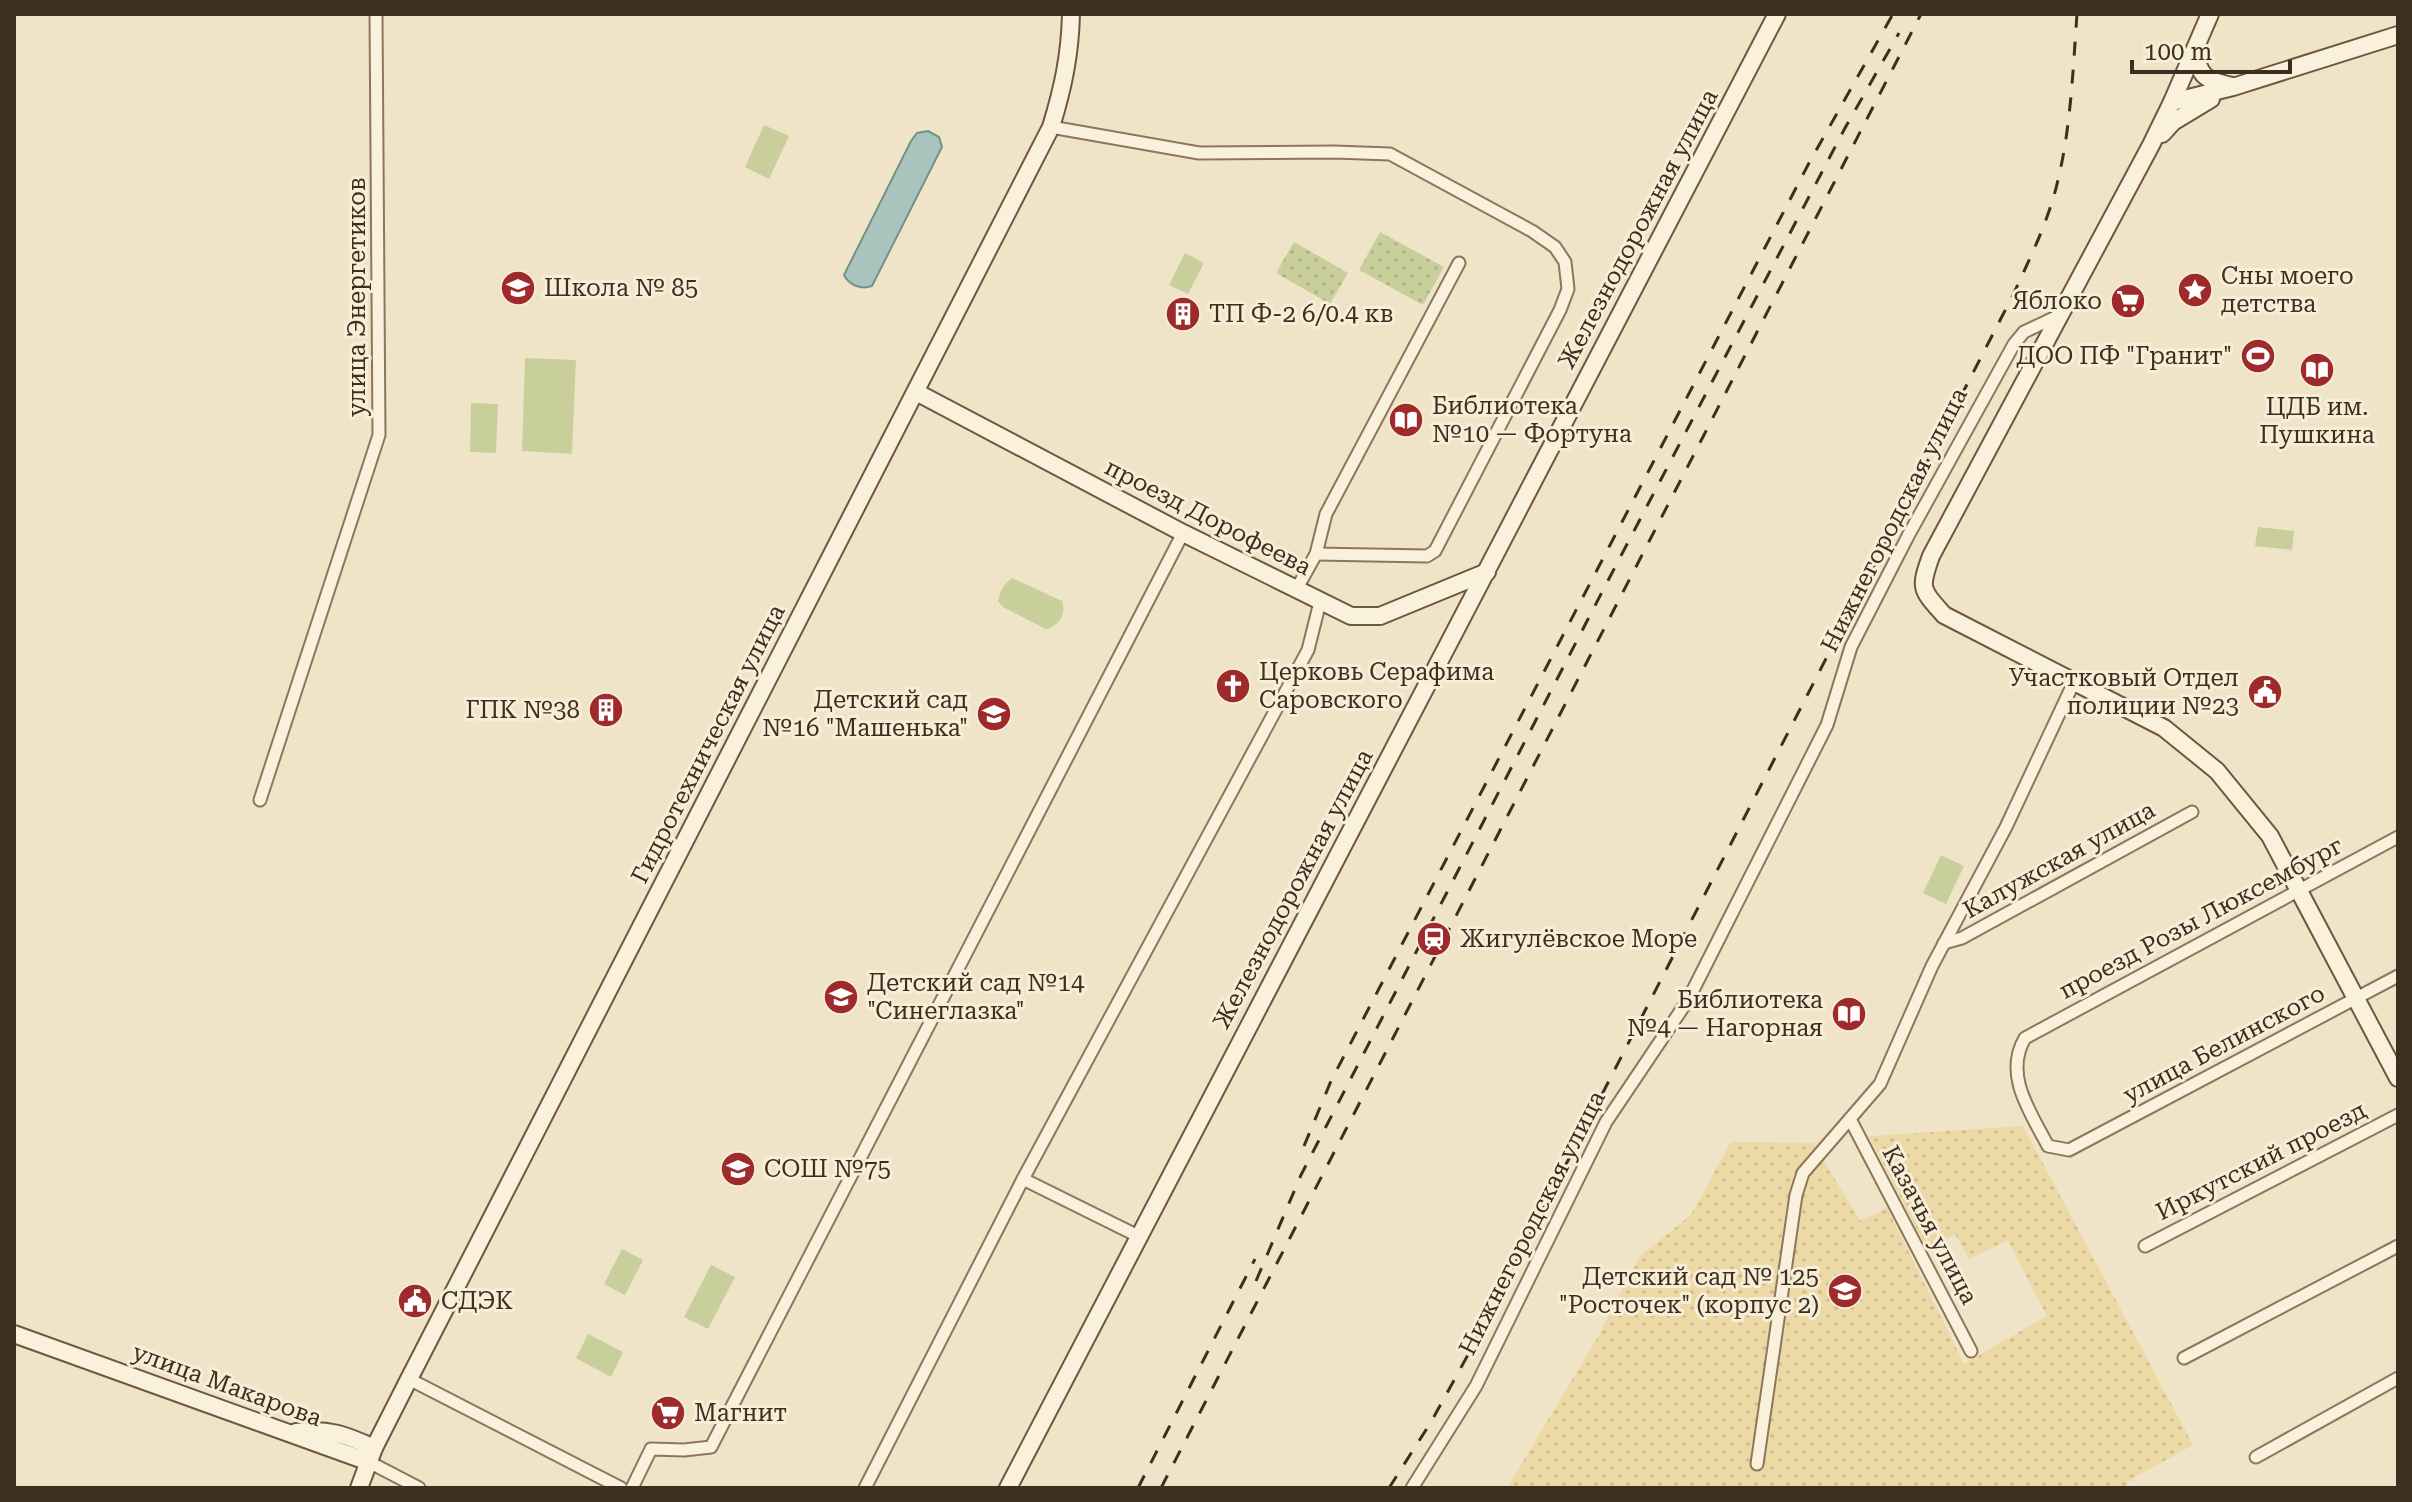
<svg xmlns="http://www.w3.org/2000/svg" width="2412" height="1502" font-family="'Roboto Serif',serif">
	<defs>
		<pattern id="grass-dots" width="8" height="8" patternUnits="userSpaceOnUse" patternTransform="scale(2)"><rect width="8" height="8" fill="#c9cf9b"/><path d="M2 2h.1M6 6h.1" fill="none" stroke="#aeb285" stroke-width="1.8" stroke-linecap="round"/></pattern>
		<pattern id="sand-dots" width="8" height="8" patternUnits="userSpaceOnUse" patternTransform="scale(2)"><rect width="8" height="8" fill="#ecd9a5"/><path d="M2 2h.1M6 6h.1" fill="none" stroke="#cbbb8e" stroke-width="1.8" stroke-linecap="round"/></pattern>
	</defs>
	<rect width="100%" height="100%" fill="#f0e4c8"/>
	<g fill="url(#grass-dots)">
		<path d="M1380 232 1444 267 1423 305 1359 270Z"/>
		<path d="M1294 242 1348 273 1330 304 1276 273Z"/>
	</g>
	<path fill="url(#sand-dots)" d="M2023 1126 2193 1445 2126 1482 2129 1488H1507L1598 1337 1639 1257 1691 1215 1731 1142 1813 1143 1860 1221 1887 1208 1964 1364 2047 1316 2008 1240 1969 1259 1955 1234 1927 1249 1869 1136Z"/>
	<g fill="#c9cf9b">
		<path d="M764 125 789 136 769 179 745 167Z"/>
		<path d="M1185 253 1204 263 1188 294 1169 285Z"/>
		<path d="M525 358 576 360 572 454 522 451Z"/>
		<path d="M471 403 498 404 496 453 470 452Z"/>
		<path d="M2258 527 2294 531 2292 550 2255 546Z"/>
		<path d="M1012 578 1062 601C1067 613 1059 627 1046 629L1003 607 998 601C1000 592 1004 583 1012 578Z"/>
		<path d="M1941 855 1964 866 1946 904 1923 893Z"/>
		<path d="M622 1249 643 1260 625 1295 604 1284Z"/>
		<path d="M711 1265 735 1277 708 1329 684 1317Z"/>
		<path d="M588 1334 623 1352 611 1377 576 1358Z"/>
	</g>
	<path fill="#a9c4bc" stroke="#6f938a" stroke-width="2" d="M928 131 939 137 942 147 872 286C861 290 849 285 844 275L911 141 917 133Z"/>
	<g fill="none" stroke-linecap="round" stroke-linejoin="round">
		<g stroke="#8d765c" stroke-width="15">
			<g id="street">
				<path d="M1051 127 1199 153 1334 152 1390 154 1532 231 1555 247 1565 262 1568 289 1560 310 1435 551 1427 556 1316 554"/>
				<path d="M1296 590 1316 554 1326 514 1459 263"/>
				<path d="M260 800 379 435 376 14"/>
				<path d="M2398 837 2025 1038C2003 1075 2031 1113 2048 1146L2069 1150 2398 976"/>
				<path d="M1944 943 1962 938 2192 812"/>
				<path d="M1850 1119 1971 1351"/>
				<path d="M1023 1179 1138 1236"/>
				<path d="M2145 1246 2398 1115"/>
				<path d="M2184 1358 2398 1246"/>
				<path d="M409 1379 621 1488"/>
				<path d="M2256 1457 2398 1378"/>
				<path d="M369 1462 419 1488"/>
				<path d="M1757 1464 1796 1195 1803 1173 1880 1084 1932 966 2006 827 2074 682"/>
				<path d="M632 1488 651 1449 684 1450 711 1447 1183 533"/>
				<path d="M865 1488 1023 1179 1308 650 1320 602"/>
				<path d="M1412 1488 1476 1386 1606 1122 1688 1000 1827 725 1851 647 1908 536 2014 344 2024 332 2060 315"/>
			</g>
		</g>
		<g stroke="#6f573f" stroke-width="20">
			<g id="secondary">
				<path d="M2210 14 2172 102 2151 145 1931 556C1919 589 1921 589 1944 615L2164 728 2217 771 2270 836 2398 1078"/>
				<path d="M2195 50C2199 78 2206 80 2232 86"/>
				<path d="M2172 102 2233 87 2398 35"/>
				<path d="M2162 134 2173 122 2211 99"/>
				<path d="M916 392 1183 533 1351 616H1380L1487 572"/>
				<path d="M14 1334 369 1462"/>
				<path d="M296 1432C328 1428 346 1435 374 1448"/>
				<path d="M359 1488 374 1448 409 1379 1051 127C1063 88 1070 55 1071 14"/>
				<path d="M1008 1488 1777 14"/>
			</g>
		</g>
		<use href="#street" stroke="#faf1dc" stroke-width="11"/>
		<use href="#secondary" stroke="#faf1dc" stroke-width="16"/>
		<g stroke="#3d2e20" stroke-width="3" stroke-dasharray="14 14" stroke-linecap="butt">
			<path d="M1304 1146 1331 1081 1411 927 1809 163 1893 14"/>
			<path d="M1256 1281 1301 1175 1602 592 1845 128 1899 33"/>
			<path d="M1138 1488 1255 1259"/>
			<path d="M1161 1488 1921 14"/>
			<path d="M1389 1488 1431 1422 1469 1353 2013 295C2030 258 2049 220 2058 180 2071 126 2073 69 2077 14"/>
		</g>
	</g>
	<defs>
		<g id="school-disc" transform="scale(1.8)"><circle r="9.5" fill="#9e2a2b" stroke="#f7eed8"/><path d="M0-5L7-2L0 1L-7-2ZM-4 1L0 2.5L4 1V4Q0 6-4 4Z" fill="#fff"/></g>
		<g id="sight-disc" transform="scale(1.8)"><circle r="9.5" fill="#9e2a2b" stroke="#f7eed8"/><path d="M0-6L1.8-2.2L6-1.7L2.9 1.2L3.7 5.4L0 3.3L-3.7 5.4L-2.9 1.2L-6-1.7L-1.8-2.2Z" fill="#fff"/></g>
		<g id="supermarket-disc" transform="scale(1.8)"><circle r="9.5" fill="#9e2a2b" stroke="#f7eed8"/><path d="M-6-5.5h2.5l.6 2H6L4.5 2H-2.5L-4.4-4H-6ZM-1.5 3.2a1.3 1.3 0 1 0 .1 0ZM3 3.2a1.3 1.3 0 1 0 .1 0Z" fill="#fff"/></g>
		<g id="building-disc" transform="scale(1.8)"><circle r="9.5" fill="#9e2a2b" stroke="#f7eed8"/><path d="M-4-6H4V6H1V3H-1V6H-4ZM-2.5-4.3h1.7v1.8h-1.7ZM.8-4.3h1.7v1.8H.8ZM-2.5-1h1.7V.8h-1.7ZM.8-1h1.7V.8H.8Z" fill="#fff"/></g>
		<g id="stadium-disc" transform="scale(1.8)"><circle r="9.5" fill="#9e2a2b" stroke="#f7eed8"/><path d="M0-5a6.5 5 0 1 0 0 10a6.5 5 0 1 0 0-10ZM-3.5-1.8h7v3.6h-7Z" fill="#fff"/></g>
		<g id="library-disc" transform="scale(1.8)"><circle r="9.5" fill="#9e2a2b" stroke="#f7eed8"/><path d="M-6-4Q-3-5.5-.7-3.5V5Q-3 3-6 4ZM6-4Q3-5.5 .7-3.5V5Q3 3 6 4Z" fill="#fff"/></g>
		<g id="church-disc" transform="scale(1.8)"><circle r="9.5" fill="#9e2a2b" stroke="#f7eed8"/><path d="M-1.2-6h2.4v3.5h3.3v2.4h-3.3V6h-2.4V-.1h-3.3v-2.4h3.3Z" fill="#fff"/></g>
		<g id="civic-disc" transform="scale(1.8)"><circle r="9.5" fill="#9e2a2b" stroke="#f7eed8"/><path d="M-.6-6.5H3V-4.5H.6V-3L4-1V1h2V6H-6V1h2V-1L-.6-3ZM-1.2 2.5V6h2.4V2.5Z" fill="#fff"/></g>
		<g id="station-disc" transform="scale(1.8)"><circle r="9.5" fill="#9e2a2b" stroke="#f7eed8"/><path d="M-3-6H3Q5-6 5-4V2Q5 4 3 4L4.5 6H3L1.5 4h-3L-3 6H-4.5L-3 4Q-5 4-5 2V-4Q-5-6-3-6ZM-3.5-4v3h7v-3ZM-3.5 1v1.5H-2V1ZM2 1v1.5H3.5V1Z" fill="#fff"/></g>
	</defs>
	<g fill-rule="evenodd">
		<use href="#school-disc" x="518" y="288"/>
		<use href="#sight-disc" x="2195" y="290"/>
		<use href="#supermarket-disc" x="2128" y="301"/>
		<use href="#building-disc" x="1183" y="314"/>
		<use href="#stadium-disc" x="2258" y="356"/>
		<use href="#library-disc" x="2317" y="370"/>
		<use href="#library-disc" x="1406" y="420"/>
		<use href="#church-disc" x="1233" y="686"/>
		<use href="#civic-disc" x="2265" y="692"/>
		<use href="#building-disc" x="606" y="710"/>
		<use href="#school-disc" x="994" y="714"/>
		<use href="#station-disc" x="1434" y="939"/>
		<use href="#school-disc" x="841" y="997"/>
		<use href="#library-disc" x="1849" y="1014"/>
		<use href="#school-disc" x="738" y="1169"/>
		<use href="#school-disc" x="1845" y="1291"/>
		<use href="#civic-disc" x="415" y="1301"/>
		<use href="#supermarket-disc" x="668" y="1413"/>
	</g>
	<g text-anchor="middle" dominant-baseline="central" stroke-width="6" stroke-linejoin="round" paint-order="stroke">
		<g font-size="24" fill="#3d2e20" stroke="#f7eed8">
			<text transform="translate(1638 229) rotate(-62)">Железнодорожная улица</text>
			<text transform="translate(357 297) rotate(-90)">улица Энергетиков</text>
			<text transform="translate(1208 517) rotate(27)">проезд Дорофеева</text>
			<text transform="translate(1894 520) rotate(-63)">Нижнегородская улица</text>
			<text transform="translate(708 744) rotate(-63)">Гидротехническая улица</text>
			<text transform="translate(2059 860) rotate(-29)">Калужская улица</text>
			<text transform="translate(1293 889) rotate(-62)">Железнодорожная улица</text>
			<text transform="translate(2201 918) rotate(-28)">проезд Розы Люксембург</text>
			<text transform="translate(2224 1044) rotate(-28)">улица Белинского</text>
			<text transform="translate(2261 1161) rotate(-27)">Иркутский проезд</text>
			<text transform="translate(1532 1223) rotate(-63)">Нижнегородская улица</text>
			<text transform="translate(1930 1225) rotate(62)">Казачья улица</text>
			<text transform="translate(227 1385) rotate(20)">улица Макарова</text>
		</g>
		<g font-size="24" fill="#3d2e20" stroke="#f7eed8" text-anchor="start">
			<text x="2221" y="276">Сны моего<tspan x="2221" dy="28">детства</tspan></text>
			<text x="544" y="288">Школа № 85</text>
			<text x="2102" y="301" text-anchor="end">Яблоко</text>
			<text x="1209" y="314">ТП Ф-2 6/0.4 кв</text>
			<text x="2232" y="356" text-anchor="end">ДОО ПФ "Гранит"</text>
			<text x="1432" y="406">Библиотека<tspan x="1432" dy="28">№10 — Фортуна</tspan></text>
			<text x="2317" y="407" text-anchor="middle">ЦДБ им.<tspan x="2317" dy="28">Пушкина</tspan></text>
			<text x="1259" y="672">Церковь Серафима<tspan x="1259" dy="28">Саровского</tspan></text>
			<text x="2239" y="678" text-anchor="end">Участковый Отдел<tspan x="2239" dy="28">полиции №23</tspan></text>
			<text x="968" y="700" text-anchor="end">Детский сад<tspan x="968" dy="28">№16 "Машенька"</tspan></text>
			<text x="580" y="710" text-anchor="end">ГПК №38</text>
			<text x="1460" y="939">Жигулёвское Море</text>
			<text x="867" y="983">Детский сад №14<tspan x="867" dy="28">"Синеглазка"</tspan></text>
			<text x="1823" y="1000" text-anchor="end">Библиотека<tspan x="1823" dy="28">№4 — Нагорная</tspan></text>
			<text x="764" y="1169">СОШ №75</text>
			<text x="1819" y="1277" text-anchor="end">Детский сад № 125<tspan x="1819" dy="28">"Росточек" (корпус 2)</tspan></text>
			<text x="441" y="1301">СДЭК</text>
			<text x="694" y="1413">Магнит</text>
		</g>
	</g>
	<rect width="2412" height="1502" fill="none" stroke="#3d2e20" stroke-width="32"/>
	<path d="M2132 60v12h158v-12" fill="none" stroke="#3d2e20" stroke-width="4"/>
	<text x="2144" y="60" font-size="24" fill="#3d2e20" stroke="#f7eed8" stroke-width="6" paint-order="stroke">100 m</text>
</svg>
